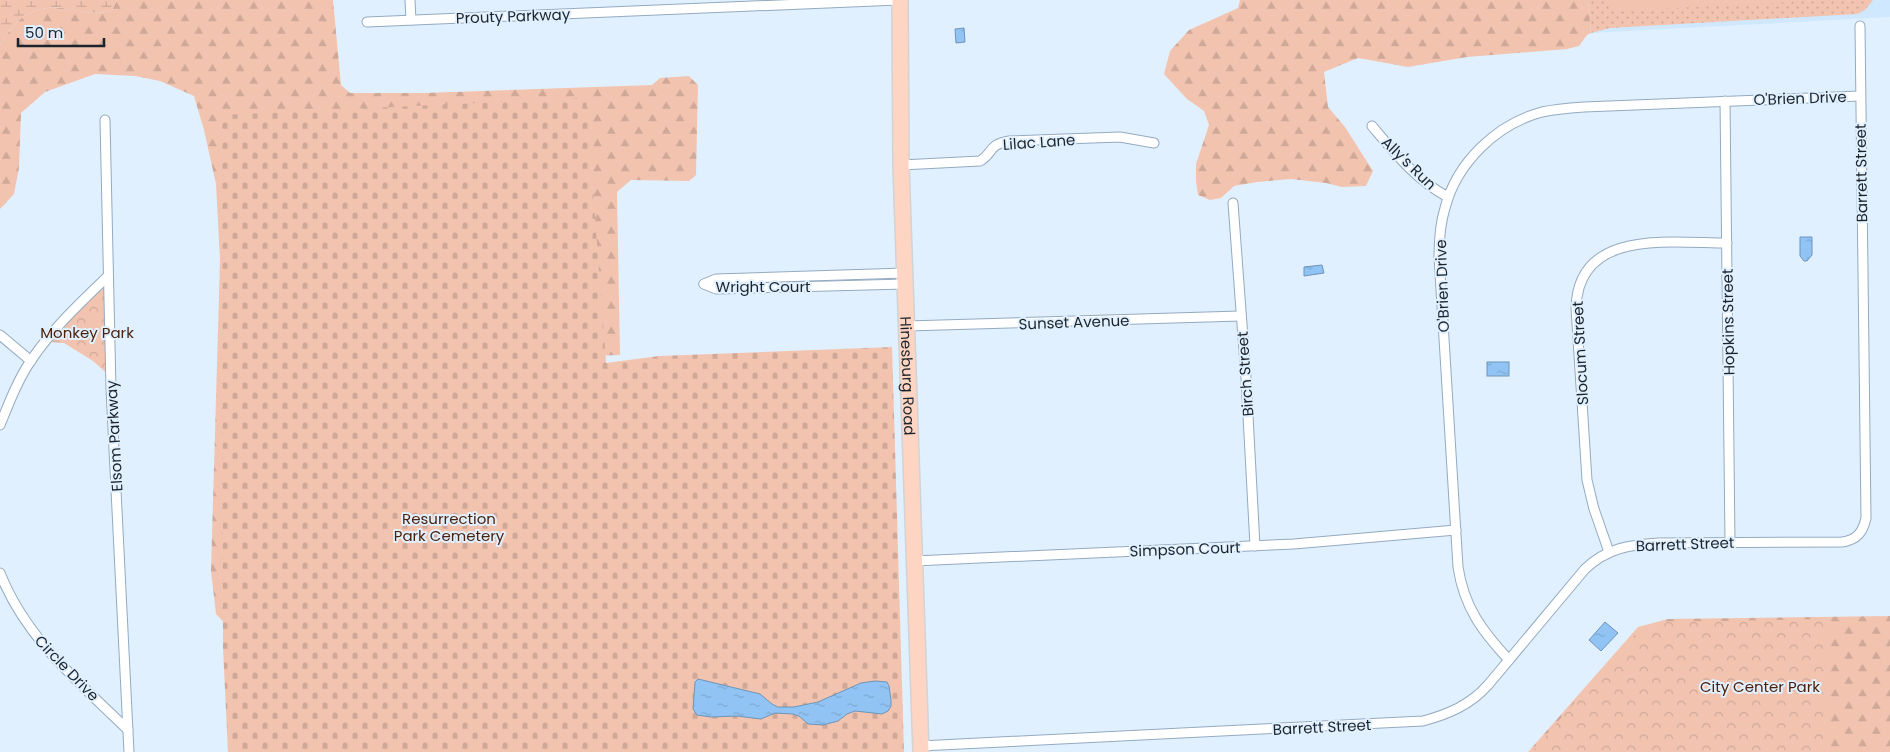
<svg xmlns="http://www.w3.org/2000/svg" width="1890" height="752" font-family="Poppins,sans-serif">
	<defs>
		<pattern id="grass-dots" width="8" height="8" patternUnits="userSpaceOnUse" patternTransform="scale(1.25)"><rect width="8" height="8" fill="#f2c4b0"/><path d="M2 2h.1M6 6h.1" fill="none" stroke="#cfa898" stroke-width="1.8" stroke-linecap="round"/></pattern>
		<pattern id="forest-firs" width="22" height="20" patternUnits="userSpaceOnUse" patternTransform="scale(1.25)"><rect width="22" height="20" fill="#f2c4b0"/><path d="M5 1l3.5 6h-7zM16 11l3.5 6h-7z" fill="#cfa898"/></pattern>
		<pattern id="wetland-marsh" width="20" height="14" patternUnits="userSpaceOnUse" patternTransform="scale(1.25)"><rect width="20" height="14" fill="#f2c4b0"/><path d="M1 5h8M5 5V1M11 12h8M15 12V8" fill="none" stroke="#cfa898"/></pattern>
		<pattern id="cemetery-stones" width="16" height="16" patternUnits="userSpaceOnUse" patternTransform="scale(1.25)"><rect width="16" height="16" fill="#f2c4b0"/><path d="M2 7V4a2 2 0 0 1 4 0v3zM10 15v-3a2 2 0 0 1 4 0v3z" fill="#cfa898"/></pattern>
		<pattern id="park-crowns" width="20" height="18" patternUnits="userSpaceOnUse" patternTransform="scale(1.25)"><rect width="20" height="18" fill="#f2c4b0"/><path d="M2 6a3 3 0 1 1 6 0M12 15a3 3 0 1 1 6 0" fill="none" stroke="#cfa898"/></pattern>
		<pattern id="water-ripples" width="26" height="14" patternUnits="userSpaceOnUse" patternTransform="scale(1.25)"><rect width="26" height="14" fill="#91c4f4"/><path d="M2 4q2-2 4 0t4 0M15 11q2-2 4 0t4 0" fill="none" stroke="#7ca8d1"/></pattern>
	</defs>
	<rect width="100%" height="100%" fill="#e1f0fe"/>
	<path fill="#d0e8fe" d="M1588 0H1890V17L1591 33Z"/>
	<path fill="url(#grass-dots)" d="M1588 0H1873L1865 10 1857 14 1610 28 1591 33Z"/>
	<g fill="url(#forest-firs)">
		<path d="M117 0H333L341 85 350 93H424L652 85 660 78 689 76 698 85 696 175 689 181 631 180 617 192 620 355 531 358 229 628 216 614 211 571 220 260 216 184 204 130 194 96 160 81 135 76 95 74 45 92 21 113 19 168 14 194 0 209V44C6 35 16 21 26 15 35 9 52 6 63 8 81 11 95 16 112 10Z"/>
		<path d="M1240 0H1588L1591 33 1587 35 1579 46 1567 49 1467 57 1408 67 1358 58 1324 72 1328 107 1345 127 1373 171 1366 186 1342 187 1326 183 1291 179 1257 182 1234 186 1221 198 1210 200 1198 195 1196 181V164L1209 125 1204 111 1187 99 1164 74 1170 51 1189 30 1238 8Z"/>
		<path d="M1890 616V752H1528L1638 627 1668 619Z"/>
	</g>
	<path fill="url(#wetland-marsh)" d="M0 0H117L112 10C95 16 80 11 63 8 52 6 35 9 26 15 16 21 6 35 0 44Z"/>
	<path fill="url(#cemetery-stones)" d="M586 98 606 363 659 356 892 347 904 752H228L223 648 222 115Z"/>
	<g fill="url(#park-crowns)">
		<path d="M104 286 111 377 93 361 64 343 48 342Z"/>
		<path d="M1827 619 1826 752H1531L1640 629 1668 622Z"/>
	</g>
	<path fill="#f2c4b0" d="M1602 0H1795V2L1612 11Z"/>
	<g fill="url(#water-ripples)" stroke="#6e94b8">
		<path d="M964 28 965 42 956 43 955 29Z"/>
		<path d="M1800 237H1812V255L1807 261H1804L1800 256Z"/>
		<path d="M1322 265 1324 273 1304 276V267Z"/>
		<rect x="1487" y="362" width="22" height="14"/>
		<path d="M1605 622 1618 633 1601 651 1589 640Z"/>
		<path d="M698 679 760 694 772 704 778 707H794L818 702 861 683 875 681 887 682 889 686 891 700V706L888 711 882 714 855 711 847 714 838 721 823 725 808 724 799 716 793 714 775 713 761 719 737 716 711 717 697 715 693 709 695 682Z"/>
	</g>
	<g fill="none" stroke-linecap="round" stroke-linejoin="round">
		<g stroke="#94aac0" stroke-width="11">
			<g id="minor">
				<path d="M410 0 411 20"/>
				<path d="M367 22 899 0"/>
				<path d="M1725 101 1730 542"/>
				<path d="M105 120 111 389 129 752"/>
				<path d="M1372 126C1394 152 1417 181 1448 197"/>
				<path d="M901 165 980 161C994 153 987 145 1009 141L1120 137 1154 143"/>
				<path d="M1233 203 1246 378 1255 546"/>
				<path d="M704 284 716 279 905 273"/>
				<path d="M704 284 716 289 905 284"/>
				<path d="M907 326 1240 316"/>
				<path d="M0 335 31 361"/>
				<path d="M0 425C9 403 18 379 32 359 53 328 81 302 108 276"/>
				<path d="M1609 552 1594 509 1587 480 1576 308C1578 228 1671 243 1727 243"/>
				<path d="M914 561 1294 544 1456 530"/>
				<path d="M0 573C26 639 79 682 128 730"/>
				<path d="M1509 660C1482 631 1464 607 1458 567L1439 257C1439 240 1440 224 1445 208 1457 162 1497 124 1542 112 1556 109 1570 108 1584 107L1860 96"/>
				<path d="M920 746 1423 721C1449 714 1470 705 1488 685L1585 569C1607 548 1629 545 1659 543L1842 542C1857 540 1863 532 1866 518L1860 26"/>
			</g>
		</g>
		<g stroke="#d1d3d5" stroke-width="18">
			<g id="primary">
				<path id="s1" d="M900 0 901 165 921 752"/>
			</g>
		</g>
		<use href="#minor" stroke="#fff" stroke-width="9"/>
		<use href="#primary" stroke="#fed4c2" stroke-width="15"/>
	</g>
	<g text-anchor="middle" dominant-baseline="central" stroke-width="4" stroke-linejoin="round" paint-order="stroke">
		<g font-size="15" fill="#1b242c" stroke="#e1f0fe">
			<text transform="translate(513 16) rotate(-2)">Prouty Parkway</text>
			<text transform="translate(1800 98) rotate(-2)">O'Brien Drive</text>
			<text transform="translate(1039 142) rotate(-4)">Lilac Lane</text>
			<text transform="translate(1409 163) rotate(44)">Ally's Run</text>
			<text transform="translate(1861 173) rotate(-91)">Barrett Street</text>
			<text x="763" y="286">Wright Court</text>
			<text transform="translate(1442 286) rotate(-92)">O'Brien Drive</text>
			<text transform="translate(1074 322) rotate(-2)">Sunset Avenue</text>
			<text transform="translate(1728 322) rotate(-91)">Hopkins Street</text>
			<text transform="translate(1580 353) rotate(-93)">Slocum Street</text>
			<text transform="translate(1245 374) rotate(-94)">Birch Street</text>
			<text stroke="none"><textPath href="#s1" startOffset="376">Hinesburg Road</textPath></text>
			<text transform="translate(114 436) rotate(-93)">Elsom Parkway</text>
			<text transform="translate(1685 544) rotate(-2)">Barrett Street</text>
			<text transform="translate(1185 549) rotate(-2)">Simpson Court</text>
			<text transform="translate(67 668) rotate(46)">Circle Drive</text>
			<text transform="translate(1322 727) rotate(-3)">Barrett Street</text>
		</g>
		<g font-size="15" fill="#4b220e" stroke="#e1f0fe">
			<text x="87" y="332">Monkey Park</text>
			<text x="449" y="518">Resurrection<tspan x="449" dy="17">Park Cemetery</tspan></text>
			<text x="1760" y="686">City Center Park</text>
		</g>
	</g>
	<path d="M18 38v8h86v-8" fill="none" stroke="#1b242c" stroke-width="2.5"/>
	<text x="25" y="38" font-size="15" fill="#1b242c" stroke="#e1f0fe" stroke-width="4" paint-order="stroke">50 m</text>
</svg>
